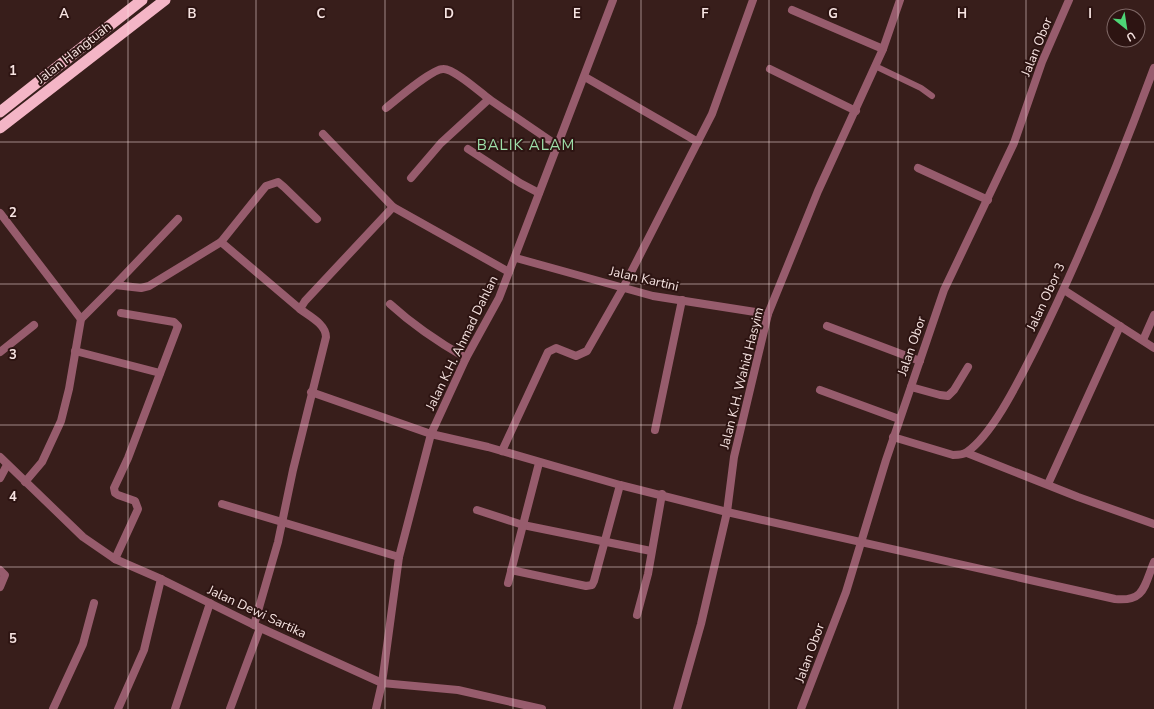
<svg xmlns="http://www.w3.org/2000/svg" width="1154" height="709" font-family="'Nunito Sans',sans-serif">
	<rect width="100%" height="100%" fill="#381e1b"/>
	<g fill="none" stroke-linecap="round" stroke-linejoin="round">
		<path stroke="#975c6d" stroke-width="6" d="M875 66 921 88 932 96"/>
		<g stroke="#975c6d" stroke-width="8">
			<path d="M792 10 883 49"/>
			<path d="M770 69 856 111"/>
			<path d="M585 77 698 142"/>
			<path d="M386 108C396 100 432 69 443 69 453 68 480 92 489 99"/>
			<path d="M323 134 393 207 509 272"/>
			<path d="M468 149 520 183 539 193"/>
			<path d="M918 168 988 200"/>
			<path d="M411 178 441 143 489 99 558 146"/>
			<path d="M0 213 81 319"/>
			<path d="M516 258 653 296 768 314"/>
			<path d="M115 285 178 219"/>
			<path d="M1064 290 1154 348"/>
			<path d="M390 304C413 325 438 342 466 358"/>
			<path d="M300 309 221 242 266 186 278 182 284 187 317 219"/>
			<path d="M827 326 920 361"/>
			<path d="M1143 340 1154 315"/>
			<path d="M75 351 160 373"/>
			<path d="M0 352 34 325"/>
			<path d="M911 387 940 395 948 396 954 390 968 367"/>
			<path d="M820 390 899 419"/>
			<path d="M311 392 431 434 488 447 620 485 727 512 1115 599C1145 602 1144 586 1154 562"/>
			<path d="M655 430 682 300"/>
			<path d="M893 437 953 455C958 455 963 455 967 452 994 433 1020 378 1035 349 1080 258 1119 163 1154 68"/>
			<path d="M502 451 548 352 556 348 576 356 587 351 623 288 712 114 753 0"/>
			<path d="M967 453 1078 497 1154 524"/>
			<path d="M0 457 83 537 115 559 161 579 254 625 382 683 458 690 542 709"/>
			<path d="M0 478 7 465"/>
			<path d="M25 482 42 462 61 421 69 389 81 319 115 285 141 288 149 286 221 242"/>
			<path d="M1048 484 1120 326"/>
			<path d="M222 504 399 557"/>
			<path d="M477 510 523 525 651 551"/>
			<path d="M115 559 138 509 135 501 118 495 115 493 114 488 128 458 178 326 174 322 121 313"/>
			<path d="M0 570 5 575 0 587"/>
			<path d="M511 570 586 586 592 585 594 581 620 485"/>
			<path d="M508 583 539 463"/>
			<path d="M637 615 648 574 662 494"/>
			<path d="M254 625 278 542 293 470 326 337C326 324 309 316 300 309L305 301 393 207"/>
			<path d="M53 709 83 644 94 603"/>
			<path d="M118 709 144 650 161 579"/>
			<path d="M175 709 210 603"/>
			<path d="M230 709 260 628"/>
			<path d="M376 709 382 683 399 557 431 434 466 358 499 298 613 0"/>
			<path d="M677 709 701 624 727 512 734 457 768 314 818 191 883 49 900 0"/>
			<path d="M801 709 846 592 886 460 944 290 1014 143 1042 62 1069 0"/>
		</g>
		<g stroke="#f4b5c6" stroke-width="11">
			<path d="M0 112 142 0"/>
			<path d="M0 128 165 0"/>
		</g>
	</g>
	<path fill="none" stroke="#f7e4e2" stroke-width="1" stroke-opacity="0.55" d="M128 0V709M256 0V709M385 0V709M513 0V709M641 0V709M769 0V709M898 0V709M1026 0V709M0 142H1154M0 284H1154M0 425H1154M0 567H1154"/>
	<g text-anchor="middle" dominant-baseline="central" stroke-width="4" stroke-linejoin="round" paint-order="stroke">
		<g font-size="13" fill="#f7e4e2" stroke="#2d1412">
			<text transform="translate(1037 47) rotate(-68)">Jalan Obor</text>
			<text transform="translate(74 53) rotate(-38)">Jalan Hangtuah</text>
			<text transform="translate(644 279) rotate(13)">Jalan Kartini</text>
			<text transform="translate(1046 297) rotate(-65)">Jalan Obor 3</text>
			<text transform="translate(462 343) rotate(-64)">Jalan K.H. Ahmad Dahlan</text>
			<text transform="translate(912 346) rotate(-71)">Jalan Obor</text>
			<text transform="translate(742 378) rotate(-76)">Jalan K.H. Wahid Hasyim</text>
			<text transform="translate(257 612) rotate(25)">Jalan Dewi Sartika</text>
			<text transform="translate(810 653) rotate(-70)">Jalan Obor</text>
		</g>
		<g font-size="15" letter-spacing="1" fill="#9ee0aa" stroke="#2d1412">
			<text x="526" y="145">BALIK ALAM</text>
		</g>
	</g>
	<g font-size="13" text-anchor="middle" font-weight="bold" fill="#f7e4e2" stroke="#2d1412" stroke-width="4" stroke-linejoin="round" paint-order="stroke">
		<text x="64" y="18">A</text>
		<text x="192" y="18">B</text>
		<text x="321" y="18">C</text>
		<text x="449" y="18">D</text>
		<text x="577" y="18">E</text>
		<text x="705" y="18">F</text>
		<text x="833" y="18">G</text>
		<text x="962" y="18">H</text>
		<text x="1090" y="18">I</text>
		<text x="13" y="75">1</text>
		<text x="13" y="217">2</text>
		<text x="13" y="359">3</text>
		<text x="13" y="501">4</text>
		<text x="13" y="643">5</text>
	</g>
	<g transform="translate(1126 28) rotate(150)"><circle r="19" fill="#2d1412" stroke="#7e6765"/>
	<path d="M0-3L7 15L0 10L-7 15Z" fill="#4dd676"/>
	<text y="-6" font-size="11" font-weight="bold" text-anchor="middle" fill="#f7e4e2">U</text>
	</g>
</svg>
